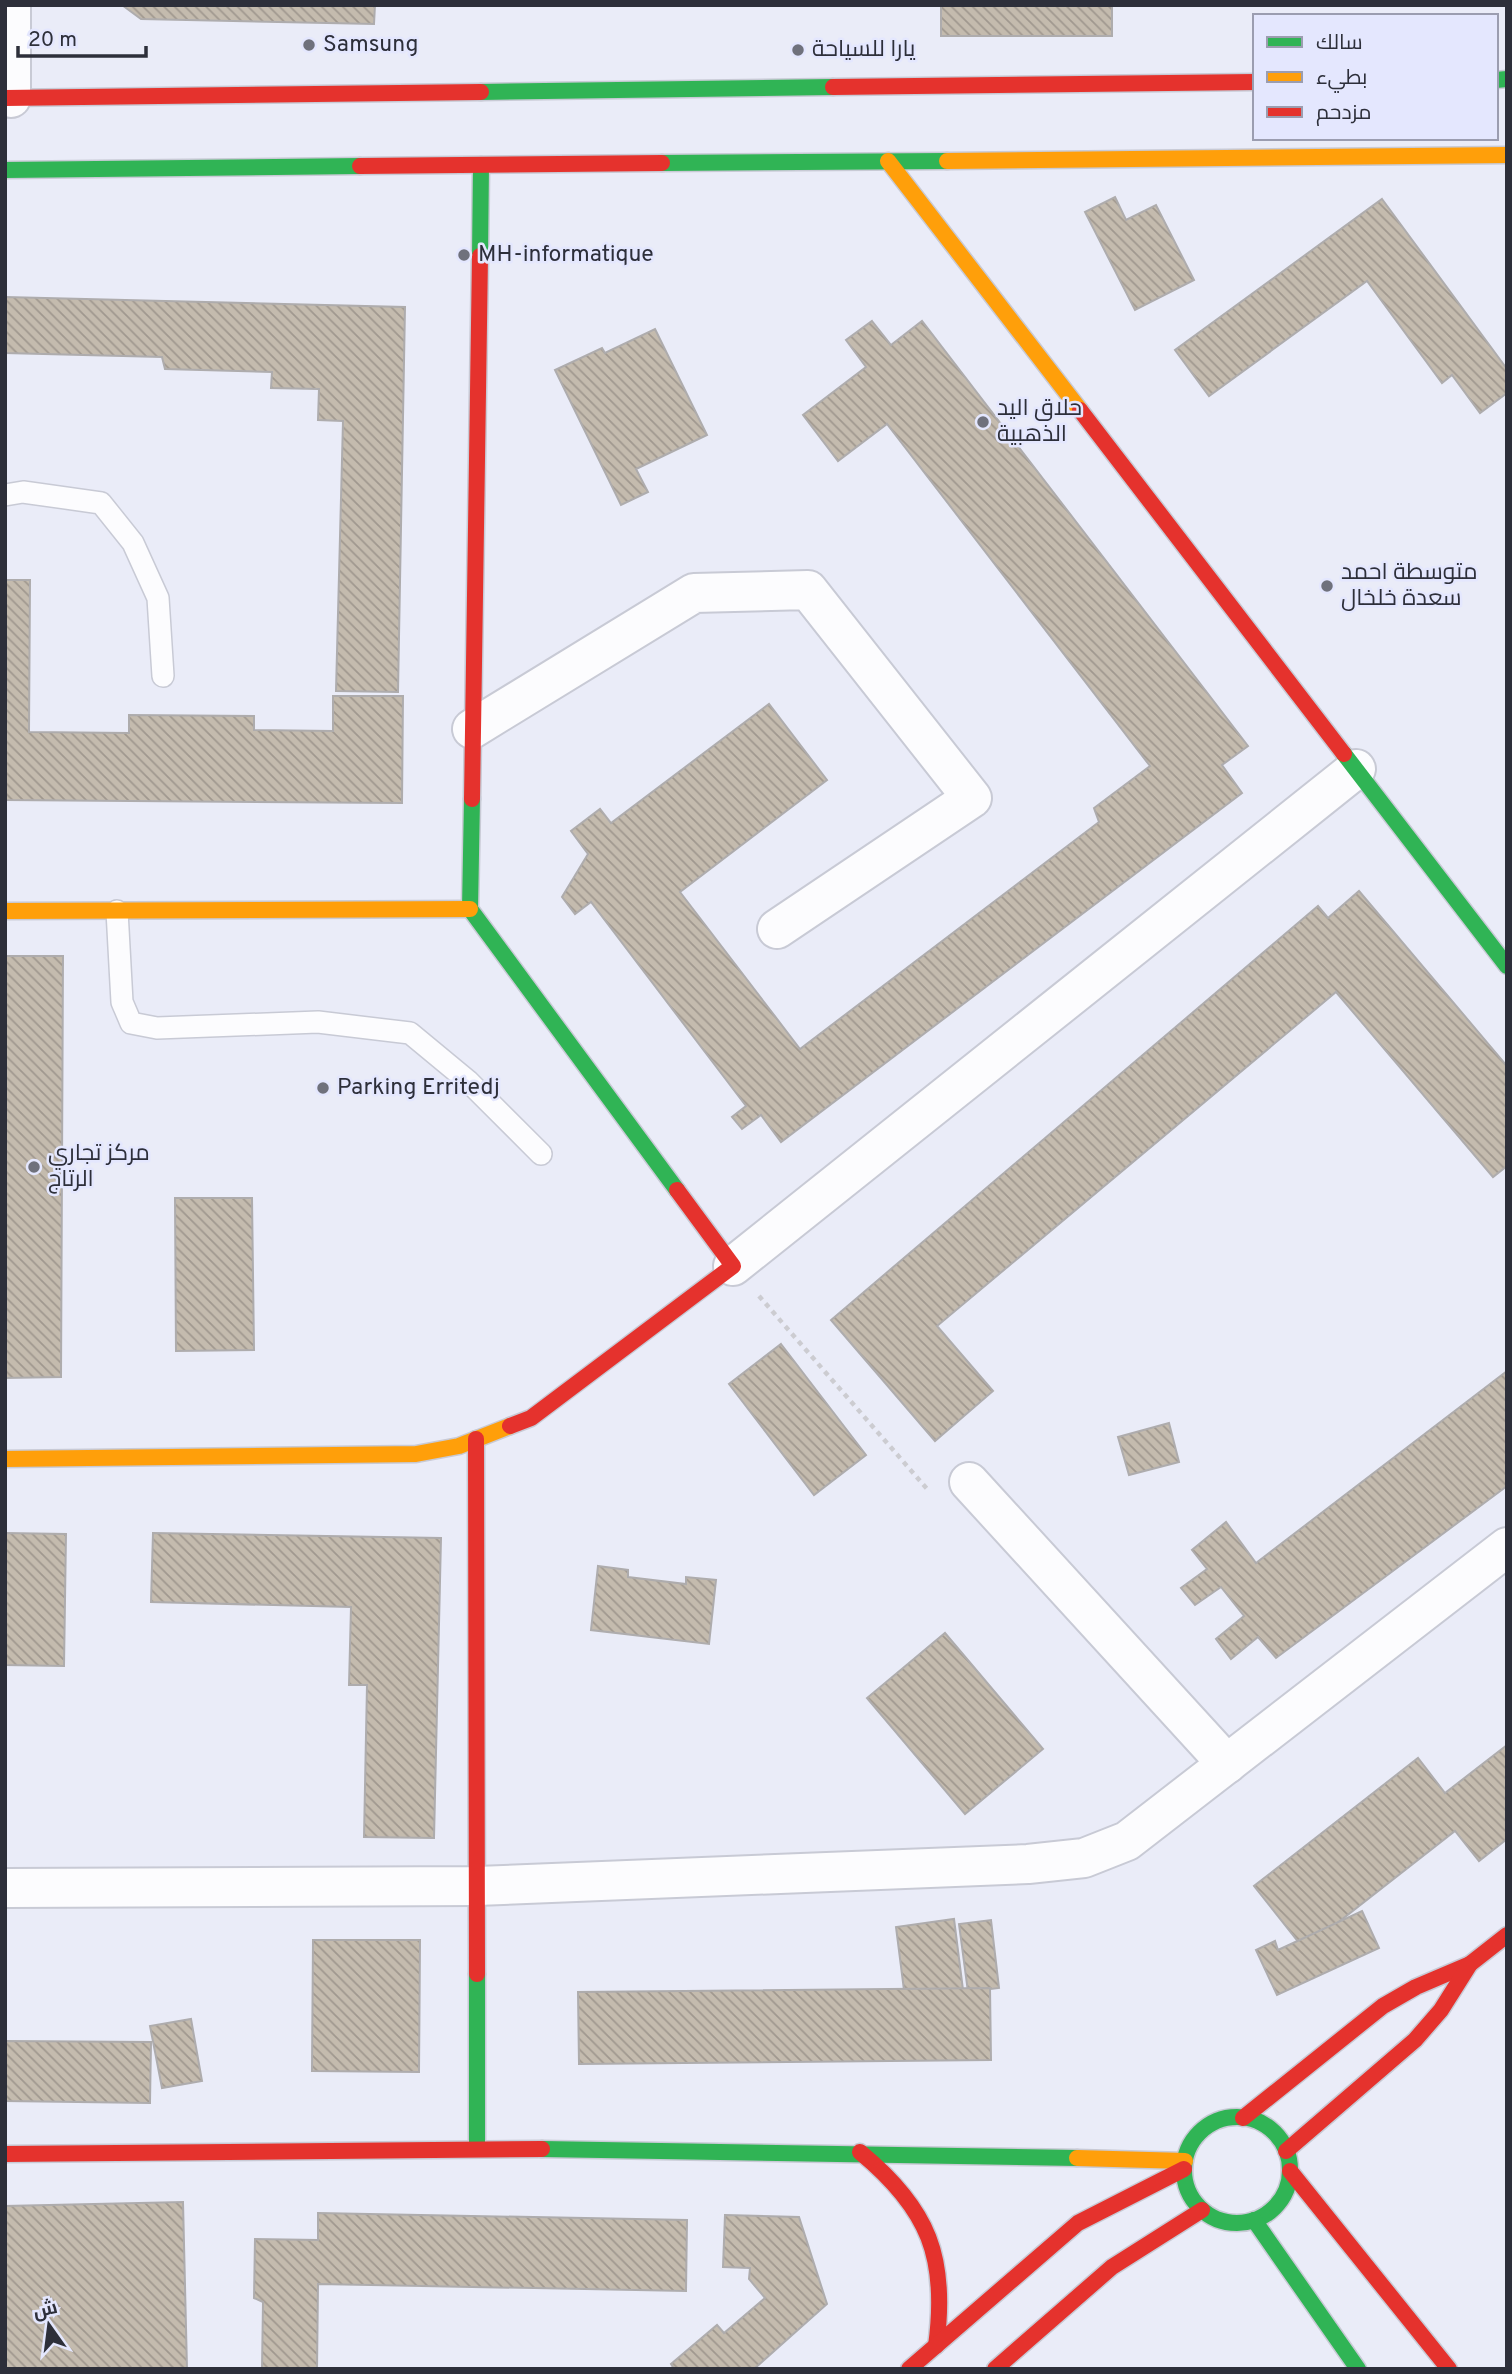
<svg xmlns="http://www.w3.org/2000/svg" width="1512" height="2374" font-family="Overpass,Cairo,sans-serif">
	<defs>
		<pattern id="building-back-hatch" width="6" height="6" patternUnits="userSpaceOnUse" patternTransform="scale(1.75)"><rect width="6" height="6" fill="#c4bbae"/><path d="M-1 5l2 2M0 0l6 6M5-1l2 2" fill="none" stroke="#a0988f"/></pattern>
	</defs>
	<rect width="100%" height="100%" fill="#eaecf8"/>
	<g fill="url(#building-back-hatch)" stroke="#aeacad" stroke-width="2">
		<path d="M122 5H375L374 24 141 19Z"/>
		<rect x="941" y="5" width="171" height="31"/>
		<path d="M1115 197 1126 220 1156 205 1194 280 1135 310 1085 212Z"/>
		<path d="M1382 199 1507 369V393L1480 413 1452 375 1442 383 1367 281 1209 396 1175 350Z"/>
		<path d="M5 297 405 307 398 692 336 691 343 421 318 420 319 389 271 388 272 372 165 369 162 357 5 353Z"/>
		<path d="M872 321 891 345 922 321 1248 746 1222 765 1242 793 781 1142 761 1115 742 1129 732 1117 746 1106 591 902 575 914 562 897 588 854 571 831 600 809 611 823 769 704 827 780 680 892 800 1049 1099 822 1094 808 1150 766 887 424 838 461 803 415 866 367 846 340Z"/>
		<path d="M655 329 707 435 636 469 648 492 621 505 555 370 602 348 605 353Z"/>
		<path d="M5 580H30L29 732 129 733V715L254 716V730L333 731V696H403L402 803 5 800Z"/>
		<path d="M1359 891 1507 1066V1166L1493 1177 1336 992 937 1326 993 1391 935 1441 831 1320 1318 906 1328 918Z"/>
		<path d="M5 956H63L61 1377 5 1378Z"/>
		<path d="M175 1198H252L254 1350 176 1351Z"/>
		<path d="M781 1344 866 1455 814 1495 729 1384Z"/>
		<path d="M1507 1371V1486L1276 1658 1258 1637 1231 1659 1216 1639 1244 1616 1221 1587 1195 1605 1181 1588 1207 1569 1192 1550 1226 1522 1256 1563Z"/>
		<path d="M1169 1423 1179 1462 1129 1475 1118 1437Z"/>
		<path d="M5 1533 66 1534 64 1666 5 1665Z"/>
		<path d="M153 1533 441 1538 434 1838 364 1837 367 1685H349L351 1607 151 1602Z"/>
		<path d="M598 1566 628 1570V1577L686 1584V1577L716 1580 709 1644 591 1630Z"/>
		<path d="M945 1633 1043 1749 965 1814 867 1698Z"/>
		<path d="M1507 1745V1839L1479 1861 1455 1831 1304 1949 1254 1886 1418 1758 1445 1793Z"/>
		<path d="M1362 1911 1379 1948 1277 1995 1256 1950 1275 1941 1278 1950Z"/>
		<path d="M954 1919 963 1990 905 1998 896 1927Z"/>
		<path d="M991 1920 999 1988 968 1992 959 1924Z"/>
		<path d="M313 1940H420L419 2072 312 2071Z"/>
		<path d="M990 1988 991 2060 579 2064 578 1992Z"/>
		<path d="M191 2019 202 2081 162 2088 150 2026Z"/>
		<path d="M5 2041 151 2042 150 2103 5 2101Z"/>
		<path d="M183 2202 187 2369H5V2206Z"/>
		<path d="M318 2213 687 2220 686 2291 318 2284 317 2369H262L263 2302 254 2298 255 2239 318 2240Z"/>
		<path d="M725 2215 799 2217 827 2304 754 2369H674L671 2364 717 2325 724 2333 765 2298 749 2279 750 2268 723 2267Z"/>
	</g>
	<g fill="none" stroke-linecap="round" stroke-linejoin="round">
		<g stroke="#c8cad5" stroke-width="24">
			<g id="lane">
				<path d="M5 495 23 492 101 503 133 543 158 598 163 676"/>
				<path d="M117 911 122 1002 131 1023 157 1028 318 1022 410 1033 468 1081 541 1154"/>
			</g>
		</g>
		<g stroke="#c8cad5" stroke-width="42">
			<g id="street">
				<path d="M11 98V5"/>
				<path d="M472 729 694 593 808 590 972 798 777 929"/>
				<path d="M733 1266 1356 769"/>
				<path d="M969 1482 1227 1764"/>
				<path d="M5 1888 477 1886 1028 1864 1084 1858 1127 1841 1507 1547"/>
			</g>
		</g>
		<g stroke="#c8cad5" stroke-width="19">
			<g id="fast">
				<path d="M1496 80 1507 79"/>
				<path d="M481 92 833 87"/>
				<path d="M662 163 947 161"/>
				<path d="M5 170 360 166"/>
				<path d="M480 256 481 165"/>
				<path d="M1344 754 1507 966"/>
				<path d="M472 799 470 909 677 1190"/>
				<path d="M477 1974V2148"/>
				<circle cx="1237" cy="2170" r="53"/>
				<path d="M542 2149 1077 2158"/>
				<path d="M1254 2220 1358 2369"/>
			</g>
		</g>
		<g stroke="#c8cad5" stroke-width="19">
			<g id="slow">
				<path d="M888 161 1080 410"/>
				<path d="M947 161 1507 155"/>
				<path d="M5 911 470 909"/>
				<path d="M5 1459 416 1454 459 1446 510 1426"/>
				<path d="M1077 2158 1185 2161"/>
			</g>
		</g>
		<g stroke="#c8cad5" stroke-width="19">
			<g id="jam">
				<path d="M833 87 1255 82"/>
				<path d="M5 98 481 92"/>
				<path d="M360 166 662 163"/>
				<path d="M1080 410 1344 754"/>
				<path d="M472 799 480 256"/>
				<path d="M510 1426 531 1418 733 1266 677 1190"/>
				<path d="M476 1439 477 1974"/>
				<path d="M1243 2118 1383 2006 1416 1987 1470 1964 1507 1935"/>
				<path d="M1286 2151 1415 2040 1441 2010 1470 1964"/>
				<path d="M860 2152C929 2209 948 2258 936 2346"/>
				<path d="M5 2154 542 2149"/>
				<path d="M1290 2171 1449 2369"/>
				<path d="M909 2369 1078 2223 1184 2169"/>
				<path d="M995 2369 1112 2267 1202 2210"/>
			</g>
		</g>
		<path stroke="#ccccd1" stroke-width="4.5" stroke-dasharray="5 5" stroke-linecap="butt" d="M759 1296 928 1490"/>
		<use href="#lane" stroke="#fcfcfe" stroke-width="21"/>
		<use href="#street" stroke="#fcfcfe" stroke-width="38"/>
		<use href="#fast" stroke="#30b455" stroke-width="16"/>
		<use href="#slow" stroke="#ff9f0a" stroke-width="16"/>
		<use href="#jam" stroke="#e5322d" stroke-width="16"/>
	</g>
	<g fill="#6f717c" stroke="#e4e7fe" stroke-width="2.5">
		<circle cx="309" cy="45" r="7"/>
		<circle cx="798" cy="50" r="7"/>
		<circle cx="464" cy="255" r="7"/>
		<circle cx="983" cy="422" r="7"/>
		<circle cx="1327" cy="586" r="7"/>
		<circle cx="323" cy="1088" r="7"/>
		<circle cx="34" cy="1167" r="7"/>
	</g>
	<g text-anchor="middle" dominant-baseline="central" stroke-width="5" stroke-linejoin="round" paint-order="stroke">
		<g font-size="23" fill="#2d2f3a" stroke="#e4e7fe" text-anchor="start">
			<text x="323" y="45">Samsung</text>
			<text x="812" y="50">يارا للسياحة</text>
			<text x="478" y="255">MH-informatique</text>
			<text x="997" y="409">حلاق اليد<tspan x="997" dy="26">الذهبية</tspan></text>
			<text x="1341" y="573">متوسطة احمد<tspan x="1341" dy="26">سعدة خلخال</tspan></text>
			<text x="337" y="1088">Parking Erritedj</text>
			<text x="48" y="1154">مركز تجاري<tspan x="48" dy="26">الرتاج</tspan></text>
		</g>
	</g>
	<rect width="1512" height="2374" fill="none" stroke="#2d2f3a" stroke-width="14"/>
	<rect x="1253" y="14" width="245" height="126" fill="#e4e7fe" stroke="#9b9db0" stroke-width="2"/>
	<rect x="1267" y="37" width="35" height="10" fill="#30b455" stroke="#9b9db0" stroke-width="2"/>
	<text x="1316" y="49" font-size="21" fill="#2d2f3a">سالك</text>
	<rect x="1267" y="72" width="35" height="10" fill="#ff9f0a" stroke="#9b9db0" stroke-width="2"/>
	<text x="1316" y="84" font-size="21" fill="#2d2f3a">بطيء</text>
	<rect x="1267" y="107" width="35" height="10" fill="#e5322d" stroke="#9b9db0" stroke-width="2"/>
	<text x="1316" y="119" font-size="21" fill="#2d2f3a">مزدحم</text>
	<g transform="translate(49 2325) rotate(346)" stroke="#e4e7fe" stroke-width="5" paint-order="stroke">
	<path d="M0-5L12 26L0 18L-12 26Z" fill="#2d2f3a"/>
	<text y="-10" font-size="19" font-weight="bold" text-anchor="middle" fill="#2d2f3a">ش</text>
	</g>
	<path d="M18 46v10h128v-10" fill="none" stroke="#2d2f3a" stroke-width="3.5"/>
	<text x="28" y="46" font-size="21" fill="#2d2f3a" stroke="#e4e7fe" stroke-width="5" paint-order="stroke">20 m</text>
</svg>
